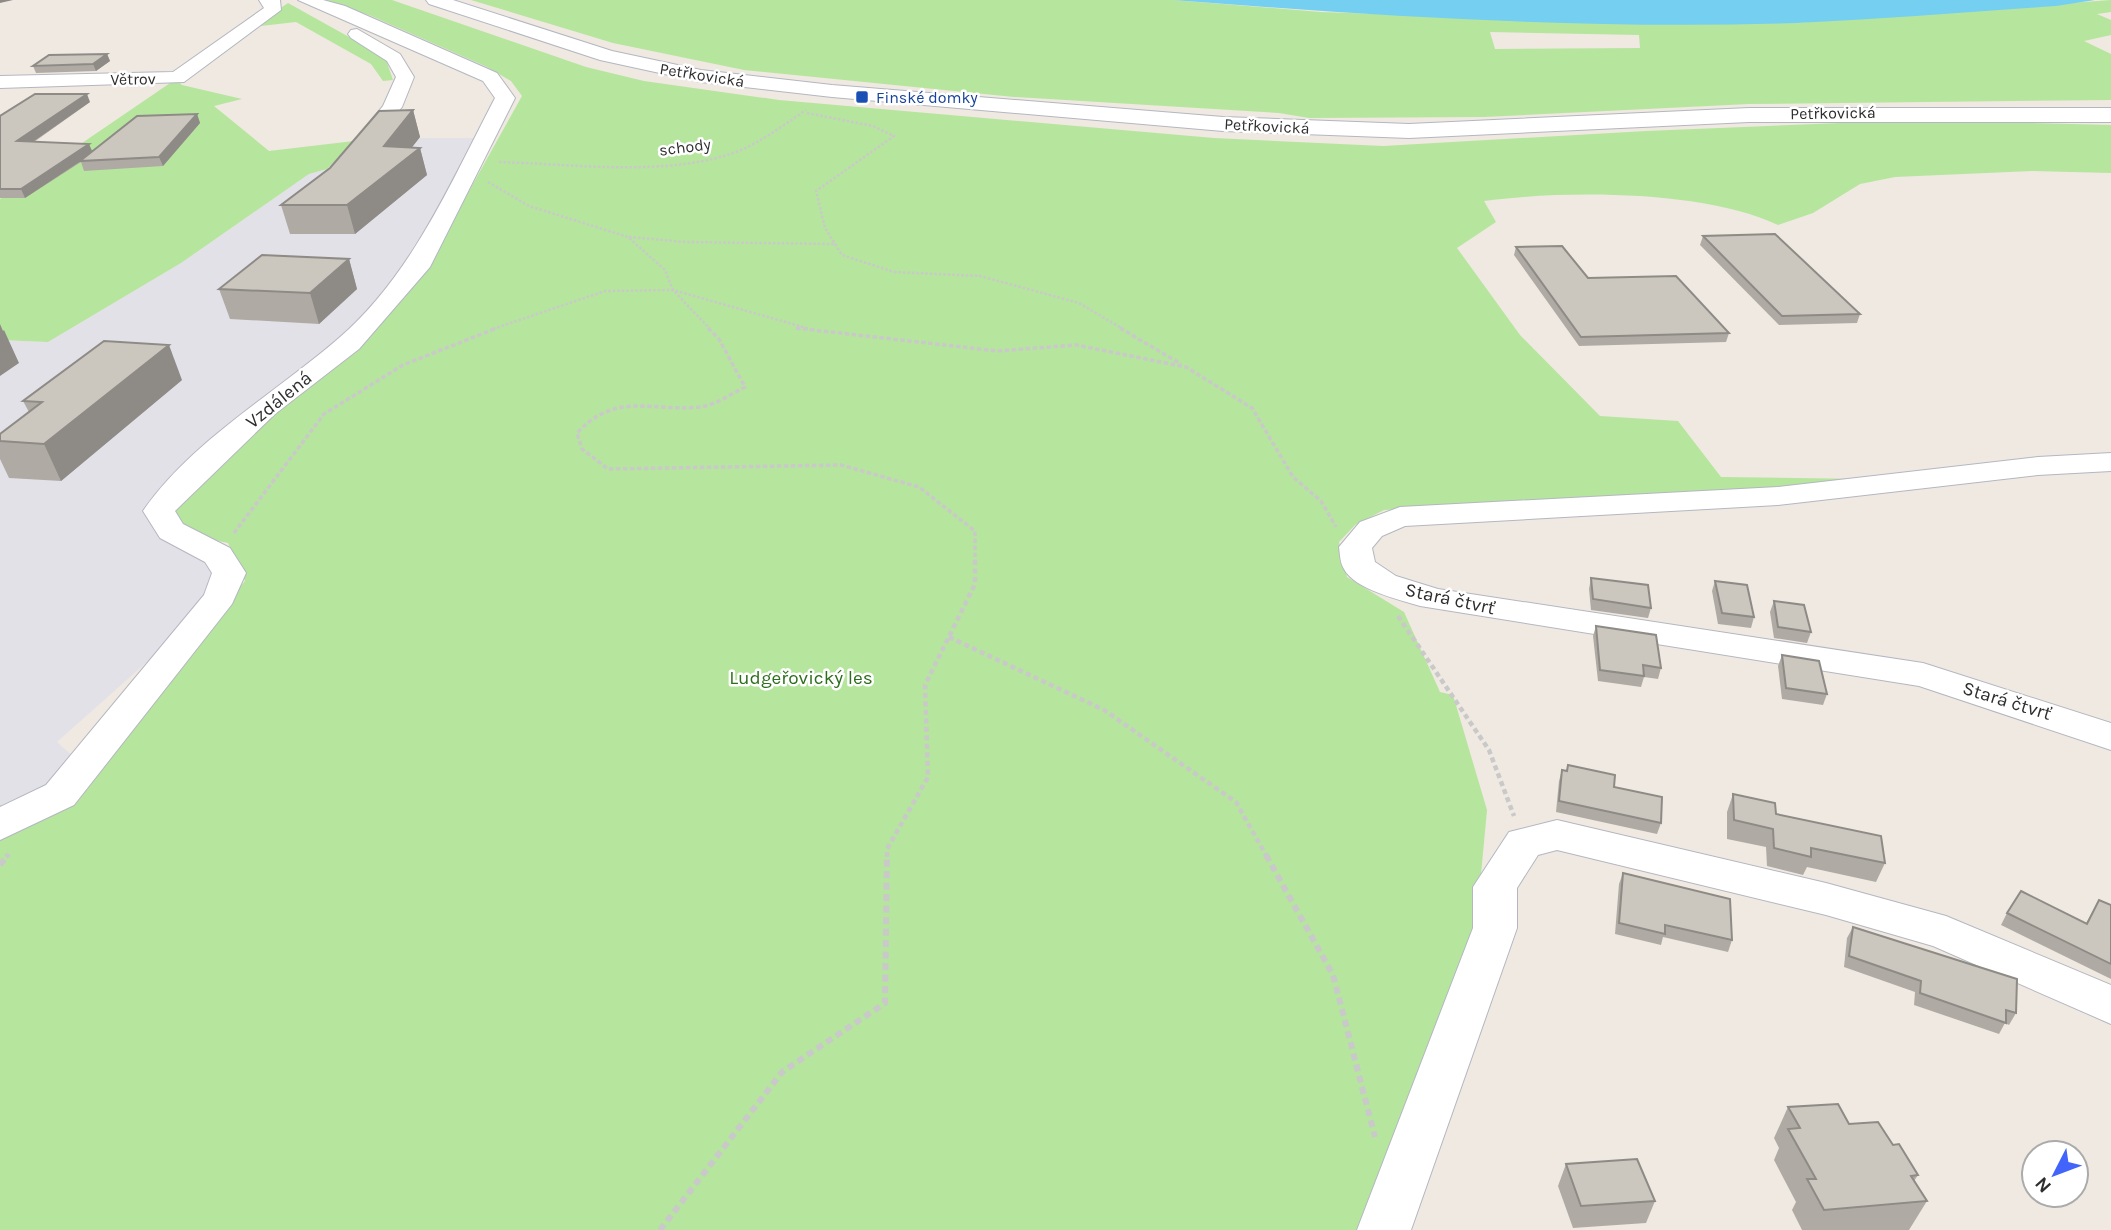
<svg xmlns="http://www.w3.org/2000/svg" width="2111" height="1230" font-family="Karla,sans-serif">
	<rect width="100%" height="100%" fill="#efe9e1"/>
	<path fill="#e3e1e8" d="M357 138H480L412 260 339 344 159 494 146 516 159 536 206 560 220 597 57 742 77 760 53 787 12 806 0 805V340L48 342 181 263 309 174 327 169Z"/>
	<g fill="#b6e59e" fill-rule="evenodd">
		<path d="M321 0H392L586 67 644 81 779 100 1214 138 1383 146 1646 131 1915 120 2111 125V173L2032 171 1895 177 1860 184 1813 213 1778 225C1704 190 1566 190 1484 201L1496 222 1457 248 1520 335 1600 416 1678 421 1721 477 1867 479 1810 486 1384 510 1355 525 1339 542 1347 577 1404 612 1440 692 1453 695 1487 810 1476 928 1359 1230H0V805L48 817 245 581 228 543 171 531 174 506 430 261 522 96 511 81 487 67 369 15Z"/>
		<path d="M471 0H1173L1321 12 1646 23H1796L2111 0V12L2097 14 2111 20V35L2084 41 2111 54V100L1749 104 1484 117 1309 118 1279 113 1014 97 744 70 613 43ZM1490 32 1639 35 1640 48 1495 49Z"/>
		<path d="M288 3 385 57 393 80 383 81 371 64 296 22 252 27Z"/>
		<path d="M176 79 182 85 242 99 214 106 269 151 354 141 327 169 309 174 181 263 48 342 0 340V199Z"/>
	</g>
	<path fill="#75cff0" d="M1173 0H2095L2056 6C1970 12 1884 19 1797 23 1590 30 1380 16 1173 0Z"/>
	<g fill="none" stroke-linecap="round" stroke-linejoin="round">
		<g stroke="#b4b7c1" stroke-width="2">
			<g id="minor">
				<path d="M259 0H280L281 10 184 82 0 88V76L173 72 264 8Z"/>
				<path d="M298 0H323L345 6 497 73 515 98 430 267 359 349 275 414 175 511 183 524 230 548 246 573 232 604 74 805 0 840V807L46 785 204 595 212 573 205 562 160 538 143 511C191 441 276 393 339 338 412 275 451 182 495 98L483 81Z"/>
				<path d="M357 29 400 54 414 77 402 107 367 151 360 153 350 147 383 106 396 77 387 61 351 38 348 34 351 30Z"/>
				<path d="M2111 453V471L2038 475 1778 505 1405 526 1382 536 1372 548 1375 562 1396 576 1438 589 1923 663 2111 723V750L1919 686 1420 606C1400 600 1354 589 1344 569 1340 563 1340 554 1339 547L1360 522 1400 507 1778 487 2038 457Z"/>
				<path d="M1557 820 1826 883 1946 916 2111 985V1024L1933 946 1826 915 1557 850 1538 855 1517 888V928L1411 1230H1357L1473 928V887L1509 832Z"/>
			</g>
		</g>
		<g stroke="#b4b7c1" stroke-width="2">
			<path id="tertiary" d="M426 0H453L612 51 701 70 832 85 1223 117 1409 124 1749 108H2111V122H1749L1409 138 1223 131 832 97 701 82 600 60 429 4Z"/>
		</g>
		<g stroke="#c9c9c9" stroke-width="2.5" stroke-dasharray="2.5 2" stroke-linecap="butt">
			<path d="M807 113 873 126 894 136 816 191 825 228 842 255 894 272 980 276 1079 303 1123 329"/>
			<path d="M499 162C573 164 672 178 741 150 764 140 785 124 806 110"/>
			<path d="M488 182 529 206 628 237 665 270 673 290 710 329"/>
			<path d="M629 237 685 242 836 244"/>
			<path d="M493 329 605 291 673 290 810 329"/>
		</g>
		<g stroke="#c9c9c9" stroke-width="3.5" stroke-dasharray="4.5 2.5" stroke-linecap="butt">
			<path d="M708 328 719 339 745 387C731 394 716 405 700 407 651 412 616 391 577 433L582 449 608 469 841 465 919 487 975 531V562"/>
			<path d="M796 328 997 351 1076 345 1186 367 1252 408 1293 477 1321 501 1336 527"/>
			<path d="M1120 328 1181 364"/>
			<path d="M234 533 324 414 403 365 497 328"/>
		</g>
		<g stroke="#c9c9c9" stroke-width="4.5" stroke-dasharray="5 3.5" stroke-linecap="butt">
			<path d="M1398 616 1489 750 1514 816"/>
			<path d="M949 637 1104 710 1236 802 1267 857"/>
			<path d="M6 857 9 854"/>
			<path d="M887 857V849L928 777 925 685 975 584V560"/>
		</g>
		<g stroke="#c9c9c9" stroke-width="6" stroke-dasharray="7 4.5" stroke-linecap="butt">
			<path d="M1266 855 1333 975 1375 1137"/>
			<path d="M0 865 8 855"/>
			<path d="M660 1230 782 1072 885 1003 887 855"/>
		</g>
		<use href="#minor" fill="#fff" fill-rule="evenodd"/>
		<use href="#tertiary" fill="#fff" fill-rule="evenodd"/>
	</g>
	<g fill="#afaba4">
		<path d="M107 54 110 61 96 71 36 73 33 66Z"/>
		<path d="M90 102 34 142 92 152 197 114 200 123 163 166 84 171 81 162 25 198H0V116Z"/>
		<path d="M413 110 420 137 412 147 420 148 427 175 355 234H290L281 205Z"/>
		<path d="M1703 236 1860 314 1857 323 1779 325 1700 245Z"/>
		<path d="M1516 247 1588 278 1729 333 1726 342 1579 346 1514 255Z"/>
		<path d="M349 259 357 289 319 324 230 319 219 289Z"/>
		<path d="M182 380 61 481 9 478 0 459V434L29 412 23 401Z"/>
		<path d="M1591 578 1651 608 1648 618 1591 610 1589 589Z"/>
		<path d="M1715 581 1754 617 1751 628 1718 624 1712 591Z"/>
		<path d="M1774 601 1811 632 1807 643 1774 638 1770 612Z"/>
		<path d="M1596 626 1661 668 1658 679 1644 677 1641 687 1598 681 1593 636Z"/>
		<path d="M1782 655 1827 694 1823 705 1782 699 1778 666Z"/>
		<path d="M1562 770 1614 787 1661 823 1657 834 1556 812 1559 781Z"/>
		<path d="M1733 794 1885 863 1876 882 1807 867 1803 875 1767 866 1766 847 1727 839V812Z"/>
		<path d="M1623 873 1732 940 1728 952 1663 937 1661 945 1615 934 1619 884Z"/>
		<path d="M2099 900 2111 905V979L2001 925 2007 913 2086 923Z"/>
		<path d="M1853 927 2016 1013 2009 1025 2005 1023 1999 1034 1914 1005 1915 992 1844 967 1847 938Z"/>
		<path d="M1788 1107 1849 1124 1893 1145 1918 1175 1914 1181 1927 1201 1909 1230H1802L1792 1210 1796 1202 1774 1160 1779 1148 1774 1138Z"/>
		<path d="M1566 1164 1655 1201 1646 1223 1573 1228 1558 1186Z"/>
	</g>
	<g fill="#8e8b86">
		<path d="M0 0H13L0 3Z"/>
		<path d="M107 54 110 61 96 71 93 64Z"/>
		<path d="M87 94 90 102 21 150 17 141Z"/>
		<path d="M413 110 420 137 399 164 420 148 427 175 355 234 347 205 384 146Z"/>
		<path d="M197 114 200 123 163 166 159 157Z"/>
		<path d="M89 144 93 153 25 198 21 189Z"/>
		<path d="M349 259 357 289 319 324 310 293Z"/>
		<path d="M0 324 3 331 4 330 19 363 0 376Z"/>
		<path d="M169 345 182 380 61 481 44 444Z"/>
	</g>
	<g fill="#cbc7bf" stroke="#8e8b86" stroke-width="2">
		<path d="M107 54 93 64 33 66 49 55Z"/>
		<path d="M35 94H87L17 141 89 144 21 189H0V116Z"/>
		<path d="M413 110 384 146 420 148 347 205H281L330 168 379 111Z"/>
		<path d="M197 114 159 157 80 161 137 116Z"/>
		<path d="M1775 234 1860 314 1782 316 1703 236Z"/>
		<path d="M1562 246 1588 278 1676 276 1729 333 1581 337 1516 247Z"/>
		<path d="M262 255 349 259 310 293 219 289Z"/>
		<path d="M104 341 169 345 44 444 0 441V434L42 402 23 401Z"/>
		<path d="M1591 578 1648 585 1651 608 1593 599Z"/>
		<path d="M1715 581 1747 585 1754 617 1722 613Z"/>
		<path d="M1774 601 1804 605 1811 632 1778 627Z"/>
		<path d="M1596 626 1656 635 1661 668 1643 665 1644 676 1600 670Z"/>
		<path d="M1782 655 1819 661 1827 694 1786 688Z"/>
		<path d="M1568 765 1615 775 1614 787 1662 797 1661 823 1559 801 1562 770 1567 771Z"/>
		<path d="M1733 794 1775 803 1776 814 1881 836 1885 863 1811 848V857L1774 848 1773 829 1734 820Z"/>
		<path d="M1623 873 1730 899 1732 940 1665 925V934L1619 923Z"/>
		<path d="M2021 891 2087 924 2099 900 2111 905V964L2007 913Z"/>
		<path d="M1853 927 2017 979 2016 1013 2006 1010V1023L1920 993 1921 981 1849 956Z"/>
		<path d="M1838 1104 1849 1124 1878 1122 1893 1145 1899 1144 1918 1175 1911 1176 1927 1201 1824 1210 1807 1179H1816L1788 1129 1800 1128 1788 1107Z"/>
		<path d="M1637 1159 1655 1201 1581 1206 1566 1164Z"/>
	</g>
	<rect fill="#1a4fb4" stroke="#fff" stroke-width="2.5" x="855" y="90" width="14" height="14" rx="3.5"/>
	<g text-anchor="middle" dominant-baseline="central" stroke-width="5" stroke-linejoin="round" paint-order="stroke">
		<g font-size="16" fill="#2e2e2e" stroke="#fff">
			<text transform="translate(702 75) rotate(9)">Petřkovická</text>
			<text transform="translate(133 79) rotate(-1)">Větrov</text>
			<text transform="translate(1833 113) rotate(-1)">Petřkovická</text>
			<text transform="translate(1267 126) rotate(3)">Petřkovická</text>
			<text transform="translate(685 147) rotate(-7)">schody</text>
		</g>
		<g font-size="16" fill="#164399" stroke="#fff" text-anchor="start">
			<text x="876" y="97">Finské domky</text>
		</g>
		<g font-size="19" fill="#2e2e2e" stroke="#fff">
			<text transform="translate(279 400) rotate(-39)">Vzdálená</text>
			<text transform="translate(1450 599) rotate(12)">Stará čtvrť</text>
			<text transform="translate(2007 701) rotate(17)">Stará čtvrť</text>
		</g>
		<g font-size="19" fill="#2c6e1b" stroke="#fff">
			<text x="801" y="678">Ludgeřovický les</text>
		</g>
	</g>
	<g transform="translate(2055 1174) rotate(228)"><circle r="33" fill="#ffffff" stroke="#ababab" stroke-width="2"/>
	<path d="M0-5L12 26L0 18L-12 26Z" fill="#4264fb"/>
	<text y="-10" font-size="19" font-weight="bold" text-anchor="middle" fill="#2e2e2e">N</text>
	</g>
</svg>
